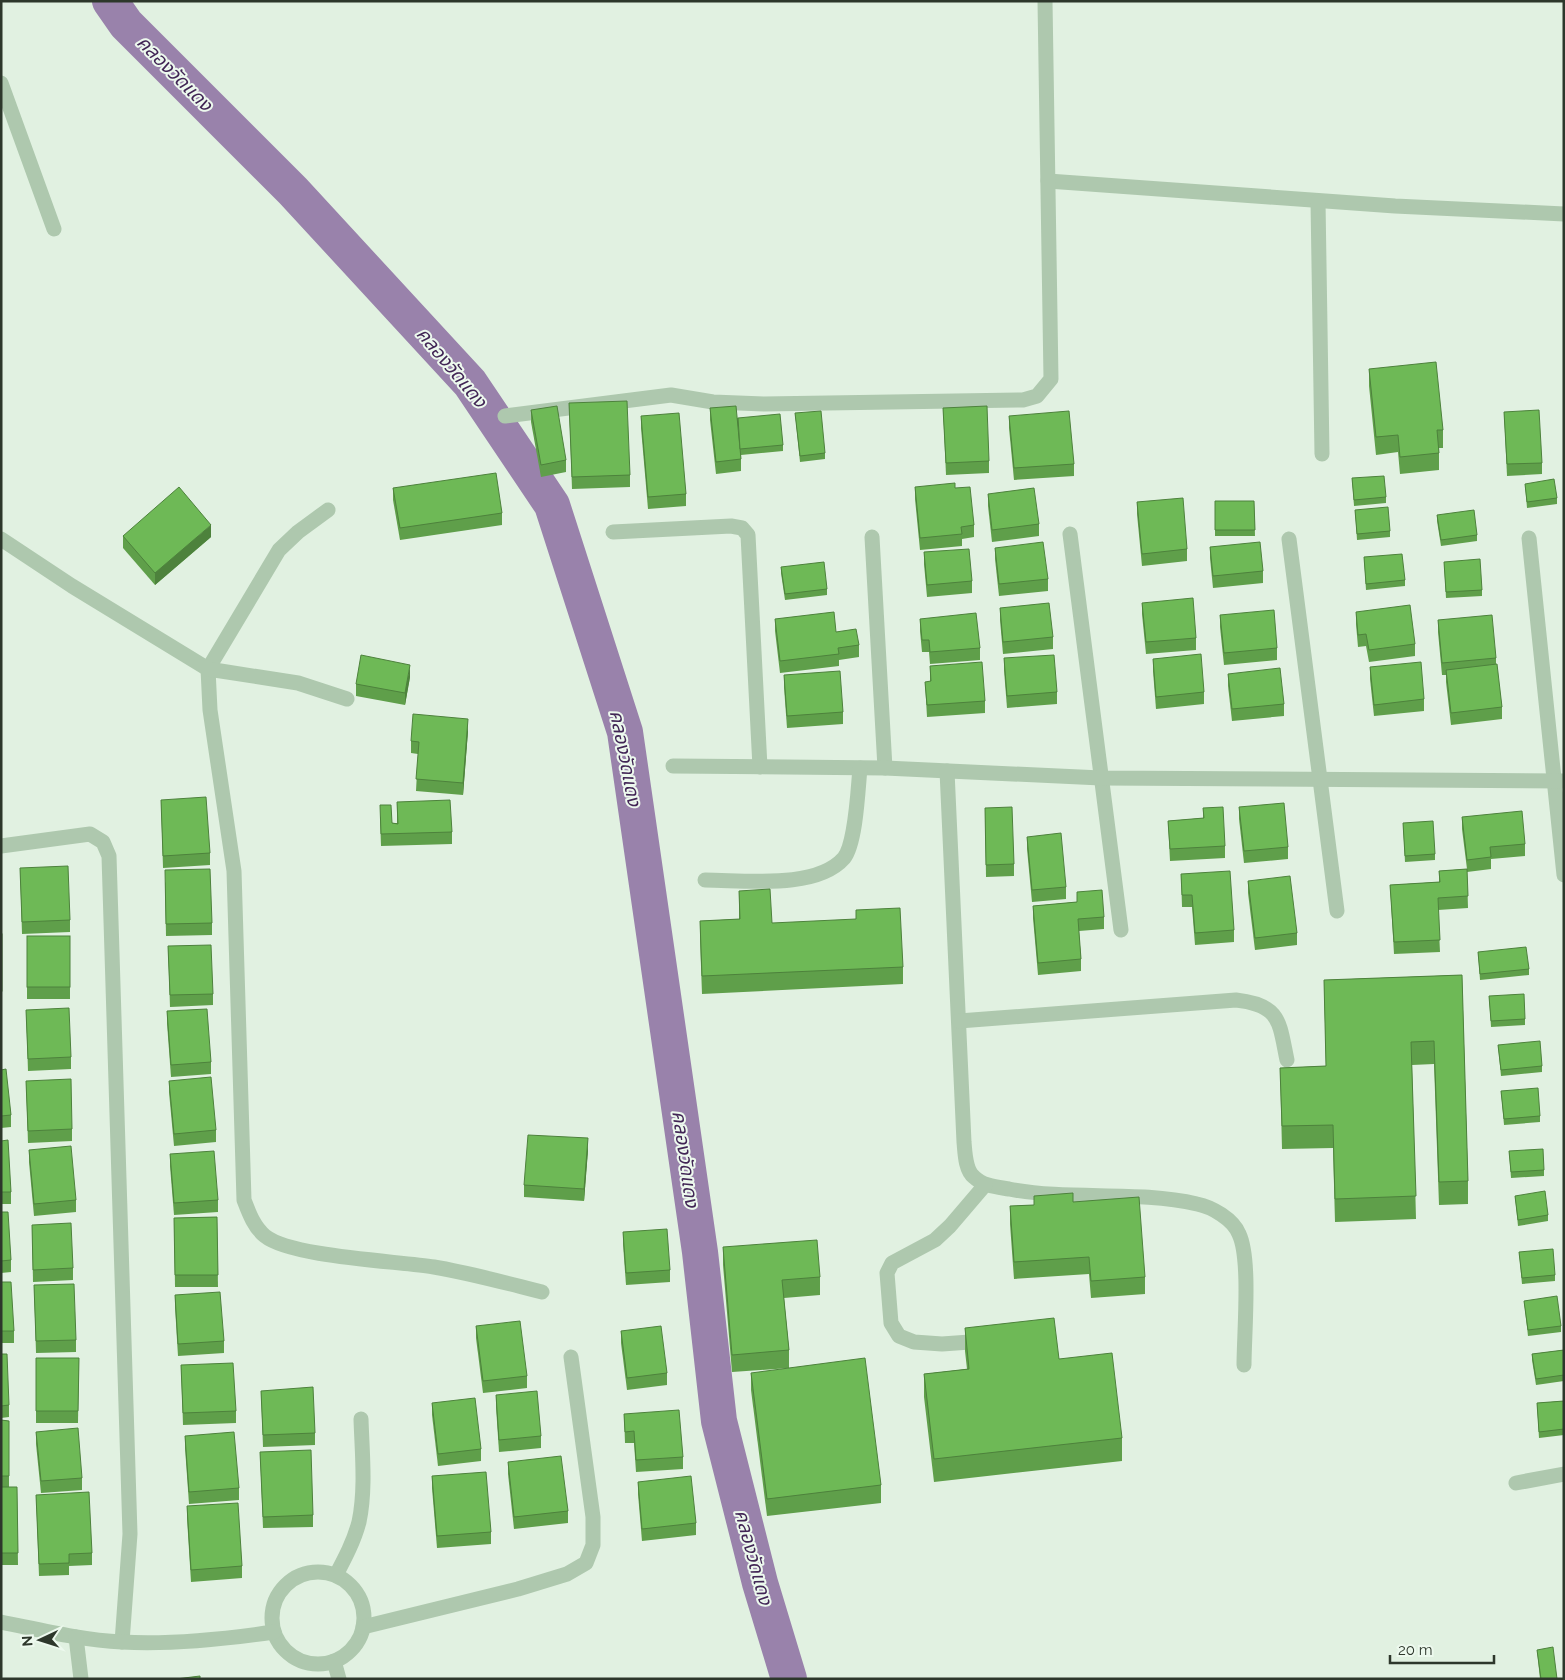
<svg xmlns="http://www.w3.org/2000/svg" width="1565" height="1680" font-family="Raleway,'Noto Sans Thai',sans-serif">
	<rect width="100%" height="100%" fill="#e1f1e1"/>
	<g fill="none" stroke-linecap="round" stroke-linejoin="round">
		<path stroke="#9982ab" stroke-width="36" d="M110 1 126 24 293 191 470 383 552 505 625 732 700 1252 719 1421 760 1583 789 1679"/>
		<g stroke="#aec8ae" stroke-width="15">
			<path d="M1 83 54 229"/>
			<path d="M1048 181 1395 206 1564 214"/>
			<path d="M1318 201 1322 454"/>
			<path d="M505 416 671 395 713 402 764 404 1023 400 1037 396 1051 379 1045 1"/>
			<path d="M328 510 298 532 279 550 208 669 210 710 234 871 244 1200C249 1213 254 1227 265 1236 291 1257 397 1261 434 1267 470 1273 506 1283 542 1292"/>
			<path d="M613 532 731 526 742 528 748 535 760 767"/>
			<path d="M1070 534 1121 930"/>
			<path d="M872 537 885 768"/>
			<path d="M1529 538 1564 875"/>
			<path d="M1 539 72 586 208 669 298 683 347 699"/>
			<path d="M1289 539 1337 911"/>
			<path d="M673 766 885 768 1101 778 1564 781"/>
			<path d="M947 771 964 1142C965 1152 965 1170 974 1177 983 1186 997 1187 1009 1189 1071 1201 1136 1190 1197 1204 1212 1207 1233 1219 1239 1234 1251 1259 1244 1334 1244 1365"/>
			<path d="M1 846 90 834 103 842 109 856 130 1534 122 1642"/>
			<path d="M705 880C744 880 816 890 844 858 856 843 858 788 860 768"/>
			<path d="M959 1021 1236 1000C1281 1005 1279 1022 1287 1060"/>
			<path d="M984 1341 942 1344 914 1342 899 1336 891 1323 887 1273 892 1263 935 1240 950 1226 985 1185"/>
			<path d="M1516 1483 1564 1474"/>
			<circle cx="318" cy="1618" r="46"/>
			<path d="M336 1575C345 1558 354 1541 359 1522 366 1489 362 1452 361 1419"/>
			<path d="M1 1622C41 1630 81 1640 122 1642 172 1645 225 1639 274 1632"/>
			<path d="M363 1627 518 1589 567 1574 586 1563 593 1545V1517L571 1357"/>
			<path d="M76 1637 81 1679"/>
			<path d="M334 1661 339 1679"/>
		</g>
	</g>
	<g fill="#5f9f4a">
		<path d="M1369 369 1443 430V448H1439V470L1400 474 1398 452 1376 455 1369 386Z"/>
		<path d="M569 403 630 475V487L572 489Z"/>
		<path d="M710 408 738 418 783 445V451L741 455V471L716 474 710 420Z"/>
		<path d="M943 408 989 461V473L946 475Z"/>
		<path d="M531 410 566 460V472L541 477 531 422Z"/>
		<path d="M1504 412 1542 463V474L1507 476Z"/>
		<path d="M795 413 825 453V459L800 462Z"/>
		<path d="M641 416 686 494V506L648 509 641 428Z"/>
		<path d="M1009 416 1074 464V476L1014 480 1009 428Z"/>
		<path d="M1352 478 1386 497V503L1354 506Z"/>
		<path d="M1525 484 1557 498V504L1527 508Z"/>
		<path d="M915 487 955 488 974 525V537L962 539V546L920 550 915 499Z"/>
		<path d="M393 488 502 513V525L400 540 393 500Z"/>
		<path d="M988 494 1039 524V536L992 542 988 506Z"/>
		<path d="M1215 501H1254L1255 536H1215Z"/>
		<path d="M1137 502 1187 549V561L1142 566 1137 514Z"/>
		<path d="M1355 510 1390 531V537L1357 540Z"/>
		<path d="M1437 515 1477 535V541L1441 546 1437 521Z"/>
		<path d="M123 536 211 537 155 585 123 548Z"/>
		<path d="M1210 547 1263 571V583L1213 588 1210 558Z"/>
		<path d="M995 548 1048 579V591L999 596 995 559Z"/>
		<path d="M924 552 972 581V593L927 597 924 564Z"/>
		<path d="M1364 557 1405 580V586L1366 590Z"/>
		<path d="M1444 562 1482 590V596L1446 598Z"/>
		<path d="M781 567 827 589V595L785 600 781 573Z"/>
		<path d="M1142 603 1196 638V650L1146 654 1142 614Z"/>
		<path d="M1000 608 1053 637V649L1003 654 1000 620Z"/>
		<path d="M1356 612 1415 644V656L1369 662 1366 646 1358 647 1356 624Z"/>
		<path d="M1220 615 1277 648V660L1224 665 1220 627Z"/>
		<path d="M775 619 836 632 859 645V657L839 660V666L780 673 775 631Z"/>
		<path d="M920 619 980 648V660L930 664 929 652H922L920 631Z"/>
		<path d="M1438 620 1496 658V664L1502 707V719L1451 725 1446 682V675H1442L1438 632Z"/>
		<path d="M1004 658 1057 692V704L1007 708 1004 670Z"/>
		<path d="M1153 659 1204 692V704L1156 709 1153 671Z"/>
		<path d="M930 666 985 701V713L927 717 925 682H930Z"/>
		<path d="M1370 667 1424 699V711L1374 716 1370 679Z"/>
		<path d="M1228 674 1284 704V716L1232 721 1228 686Z"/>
		<path d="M784 675 843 712V724L787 728 784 687Z"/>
		<path d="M410 677 405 705 356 696V684Z"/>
		<path d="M468 731 463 795 416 791 418 754 411 753V741Z"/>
		<path d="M161 800 210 853V865L163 868Z"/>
		<path d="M397 802 452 832V844L381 846 380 817 392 823H397Z"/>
		<path d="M1239 807 1288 847V859L1244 863 1239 819Z"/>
		<path d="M985 808 1014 864V876L986 877Z"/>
		<path d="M1203 808 1225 846V858L1170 861 1168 821 1203 818Z"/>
		<path d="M1462 817 1525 844V856L1491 859V869L1467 872 1468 908 1438 910 1440 952 1394 954 1390 885 1439 882V871L1467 869 1462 829Z"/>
		<path d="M1403 823 1435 854V860L1405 862Z"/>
		<path d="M1027 837 1066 887V899L1032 902 1027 849Z"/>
		<path d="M20 868 70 920V932L22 934Z"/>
		<path d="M1181 874 1234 930V942L1195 945 1192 907H1182Z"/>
		<path d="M1248 881 1297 933V945L1255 950 1248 893Z"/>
		<path d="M165 882 212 923V935L166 936Z"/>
		<path d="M739 891 772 923 903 967V984L702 994 700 939V921L739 919Z"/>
		<path d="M1077 892 1104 917V929L1079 931 1081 959V971L1038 975 1033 918V906L1077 902Z"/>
		<rect x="27" y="936" width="43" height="63"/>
		<path d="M168 946 213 994V1005L170 1007Z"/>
		<path d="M1478 952 1529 969V975L1480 980Z"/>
		<path d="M1462 975 1468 1181V1204L1439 1205 1434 1064 1412 1065 1416 1219 1335 1222 1333 1148 1282 1149 1280 1068 1326 1066 1324 980Z"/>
		<path d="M1489 996 1525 1019V1025L1491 1027Z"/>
		<path d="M26 1010 71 1057V1069L28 1071Z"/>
		<path d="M167 1011 211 1062V1074L171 1077 167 1023Z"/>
		<path d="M1498 1045 1542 1066V1072L1501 1076Z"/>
		<path d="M1 1070 11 1115V1127L1 1128Z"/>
		<path d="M26 1081 72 1129V1141L28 1143Z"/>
		<path d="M169 1081 216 1130V1142L174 1146 169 1092Z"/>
		<path d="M1501 1091 1540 1116V1122L1504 1125Z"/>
		<path d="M1 1141 11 1192V1204H1Z"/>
		<path d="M29 1150 76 1200V1212L34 1216 29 1162Z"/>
		<path d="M588 1150 584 1201 524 1197V1185Z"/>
		<path d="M1509 1151 1544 1170V1176L1511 1178Z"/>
		<path d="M170 1154 218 1200V1212L174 1215 170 1166Z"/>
		<path d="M1034 1196 1073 1202 1145 1277V1294L1091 1298 1089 1274 1014 1279 1010 1224V1206L1034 1205Z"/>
		<path d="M1515 1196 1548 1215V1221L1518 1226Z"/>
		<path d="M1 1212 11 1260V1272L1 1273Z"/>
		<path d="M217 1217 218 1287H175L174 1218Z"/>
		<path d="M32 1225 73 1268V1280L33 1282Z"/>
		<path d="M623 1232 670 1270V1282L626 1285 623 1244Z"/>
		<path d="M723 1247 820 1277V1295L784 1298 789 1350V1368L732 1372 723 1265Z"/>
		<path d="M1519 1252 1555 1275V1281L1522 1284Z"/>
		<path d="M1 1282 14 1331V1343H1Z"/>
		<path d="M34 1285 76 1340V1352L36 1353Z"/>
		<path d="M175 1295 224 1341V1353L178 1356 175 1307Z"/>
		<path d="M1524 1301 1561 1326V1332L1528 1336Z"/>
		<path d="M476 1326 527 1376V1388L483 1393 476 1338Z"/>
		<path d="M965 1328 1122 1438V1461L934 1482 924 1397V1374L967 1369 965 1351Z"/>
		<path d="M621 1331 667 1373V1385L627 1390 621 1343Z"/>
		<path d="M1564 1350V1381L1536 1385 1532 1360V1354Z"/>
		<path d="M1 1354 9 1405V1417L1 1418Z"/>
		<path d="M36 1358H79L78 1423H36Z"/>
		<path d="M181 1365 236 1411V1423L183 1425Z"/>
		<path d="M751 1373 881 1485V1503L767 1516 751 1390Z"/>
		<path d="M261 1391 315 1433V1445L263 1447Z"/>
		<path d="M496 1395 541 1436V1448L499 1452 496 1407Z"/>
		<path d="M1564 1401V1435L1539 1438 1537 1403Z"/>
		<path d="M432 1403 481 1449V1461L438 1466 432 1415Z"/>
		<path d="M624 1414 683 1457V1469L636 1472 634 1443H625Z"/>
		<path d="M1 1420 9 1421V1487H17L18 1565H1Z"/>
		<path d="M36 1432 82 1478V1490L41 1493 36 1444Z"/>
		<path d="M185 1436 239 1488V1500L189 1504 185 1448Z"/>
		<path d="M260 1452 313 1515V1527L263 1528Z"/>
		<path d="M508 1462 568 1511V1523L514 1529 508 1474Z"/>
		<path d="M432 1476 491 1532V1544L437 1548 432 1488Z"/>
		<path d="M638 1482 696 1523V1535L642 1541 638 1494Z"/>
		<path d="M36 1495 92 1553V1565L69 1566V1575L39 1576Z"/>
		<path d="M187 1506 242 1566V1578L191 1582 187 1518Z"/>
		<path d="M1537 1650 1557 1679H1540Z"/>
	</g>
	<g fill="#4d823c">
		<path d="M211 525V537L155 585V573Z"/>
		<path d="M410 665V677L405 705V693Z"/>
		<path d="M468 719V731L463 795V783Z"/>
		<path d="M588 1138V1150L584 1201V1189Z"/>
	</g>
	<g fill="#6eb956" stroke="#4d823c">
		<path d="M1436 362 1443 430H1437L1439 453 1400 457 1398 435 1376 437 1369 369Z"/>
		<path d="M627 401 630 475 572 477 569 403Z"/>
		<path d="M557 406 566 460 541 465 531 410Z"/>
		<path d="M736 406 741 459 716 462 710 408Z"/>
		<path d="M987 406 989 461 946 463 943 408Z"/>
		<path d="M1539 410 1542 463 1507 464 1504 412Z"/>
		<path d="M821 411 825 453 800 456 795 413Z"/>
		<path d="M1069 411 1074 464 1014 468 1009 416Z"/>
		<path d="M679 413 686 494 648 497 641 416Z"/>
		<path d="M780 414 783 445 740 449 738 418Z"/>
		<path d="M496 473 502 513 400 528 393 488Z"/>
		<path d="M1384 476 1386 497 1354 500 1352 478Z"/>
		<path d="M1554 479 1557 498 1527 502 1525 484Z"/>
		<path d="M955 483V488L970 487 974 525 961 527 962 534 920 538 915 487Z"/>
		<path d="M179 487 211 525 155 573 123 536Z"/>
		<path d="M1034 488 1039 524 992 530 988 494Z"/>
		<path d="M1183 498 1187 549 1142 554 1137 502Z"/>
		<path d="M1215 501H1254L1255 530H1215Z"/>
		<path d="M1388 507 1390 531 1357 534 1355 510Z"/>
		<path d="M1474 510 1477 535 1441 540 1437 515Z"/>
		<path d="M1043 542 1048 579 999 584 995 548Z"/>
		<path d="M1260 542 1263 571 1213 576 1210 547Z"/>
		<path d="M969 549 972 581 927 585 924 552Z"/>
		<path d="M1402 554 1405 580 1366 584 1364 557Z"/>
		<path d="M1480 559 1482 590 1446 592 1444 562Z"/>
		<path d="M824 562 827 589 785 594 781 567Z"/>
		<path d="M1193 598 1196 638 1146 642 1142 603Z"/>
		<path d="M1049 603 1053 637 1003 642 1000 608Z"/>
		<path d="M1410 605 1415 644 1369 650 1366 634 1358 635 1356 612Z"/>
		<path d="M1274 610 1277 648 1224 653 1220 615Z"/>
		<path d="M834 612 836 632 856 629 859 645 838 648 839 654 780 661 775 619Z"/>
		<path d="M976 613 980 648 930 652 929 640H922L920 619Z"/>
		<path d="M1492 615 1496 658 1442 663 1438 620Z"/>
		<path d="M1201 654 1204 692 1156 697 1153 659Z"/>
		<path d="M361 655 410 665 405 693 356 684Z"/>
		<path d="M1054 655 1057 692 1007 696 1004 658Z"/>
		<path d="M982 662 985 701 927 705 925 682 931 681 930 666Z"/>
		<path d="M1421 662 1424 699 1374 705 1370 667Z"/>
		<path d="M1497 664 1502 707 1451 713 1446 670Z"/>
		<path d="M1280 668 1284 704 1232 709 1228 674Z"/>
		<path d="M840 671 843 712 787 716 784 675Z"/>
		<path d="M413 714 468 719 463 783 416 779 419 742 411 741Z"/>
		<path d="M206 797 210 853 163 856 161 800Z"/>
		<path d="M450 800 452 832 381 834 380 805H391L392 823 398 824 397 802Z"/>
		<path d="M1284 803 1288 847 1244 851 1239 807Z"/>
		<path d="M1012 807 1014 864 986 865 985 808Z"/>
		<path d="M1223 807 1225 846 1170 849 1168 821 1204 818 1203 808Z"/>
		<path d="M1522 811 1525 844 1490 847 1491 857 1467 860 1462 817Z"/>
		<path d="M1433 821 1435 854 1405 856 1403 823Z"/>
		<path d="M1061 833 1066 887 1032 890 1027 837Z"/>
		<path d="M68 866 70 920 22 922 20 868Z"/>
		<path d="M210 869 212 923 166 924 165 870Z"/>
		<path d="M1467 869 1468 896 1438 898 1440 940 1394 942 1390 885 1440 882 1439 871Z"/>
		<path d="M1230 871 1234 930 1195 933 1192 895H1182L1181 874Z"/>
		<path d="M1290 876 1297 933 1255 938 1248 881Z"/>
		<path d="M770 889 772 923 856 919V910L900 908 903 967 702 976 700 921 740 919 739 891Z"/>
		<path d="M1102 890 1104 917 1078 919 1081 959 1038 963 1033 906 1077 902V892Z"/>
		<rect x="1" y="934" width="1" height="57"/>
		<rect x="27" y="936" width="43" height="51"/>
		<path d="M211 945 213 994 170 995 168 946Z"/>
		<path d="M1526 947 1529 969 1480 974 1478 952Z"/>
		<path d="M1462 975 1468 1181 1439 1182 1434 1041 1411 1042 1416 1196 1335 1199 1333 1125 1282 1126 1280 1068 1326 1066 1324 980Z"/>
		<path d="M1524 994 1525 1019 1491 1021 1489 996Z"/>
		<path d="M69 1008 71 1057 28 1059 26 1010Z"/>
		<path d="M207 1009 211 1062 171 1065 167 1011Z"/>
		<path d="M1540 1041 1542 1066 1501 1070 1498 1045Z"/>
		<path d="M6 1069 11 1115 1 1116V1070Z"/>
		<path d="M211 1077 216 1130 174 1134 169 1081Z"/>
		<path d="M71 1079 72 1129 28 1131 26 1081Z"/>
		<path d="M1538 1088 1540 1116 1504 1119 1501 1091Z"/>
		<path d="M528 1135 588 1138 584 1189 524 1185Z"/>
		<path d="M8 1140 11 1192H1V1141Z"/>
		<path d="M71 1146 76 1200 34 1204 29 1150Z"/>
		<path d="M1543 1149 1544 1170 1511 1172 1509 1151Z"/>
		<path d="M214 1151 218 1200 174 1203 170 1154Z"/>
		<path d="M1545 1191 1548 1215 1518 1220 1515 1196Z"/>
		<path d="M1073 1193V1202L1139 1197 1145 1277 1091 1281 1089 1257 1014 1262 1010 1206 1034 1205V1196Z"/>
		<path d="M1 1212H8L11 1260 1 1261Z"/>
		<path d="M217 1217 218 1275H175L174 1218Z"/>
		<path d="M71 1223 73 1268 33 1270 32 1225Z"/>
		<path d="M667 1229 670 1270 626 1273 623 1232Z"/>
		<path d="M817 1240 820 1277 782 1280 789 1350 732 1355 723 1247Z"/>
		<path d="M1553 1249 1555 1275 1522 1278 1519 1252Z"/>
		<path d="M1 1282H11L14 1331H1Z"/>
		<path d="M74 1284 76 1340 36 1341 34 1285Z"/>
		<path d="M220 1292 224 1341 178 1344 175 1295Z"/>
		<path d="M1557 1296 1561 1326 1528 1330 1524 1301Z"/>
		<path d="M1054 1318 1059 1359 1112 1353 1122 1438 934 1459 924 1374 969 1369 965 1328Z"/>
		<path d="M520 1321 527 1376 483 1381 476 1326Z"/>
		<path d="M661 1326 667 1373 627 1378 621 1331Z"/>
		<path d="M1564 1350V1375L1536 1379 1532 1354Z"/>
		<path d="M1 1354H7L9 1405 1 1406Z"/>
		<path d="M36 1358H79L78 1411H36Z"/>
		<path d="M865 1358 881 1485 767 1499 751 1373Z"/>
		<path d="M233 1363 236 1411 183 1413 181 1365Z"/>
		<path d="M313 1387 315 1433 263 1435 261 1391Z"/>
		<path d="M537 1391 541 1436 499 1440 496 1395Z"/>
		<path d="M475 1398 481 1449 438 1454 432 1403Z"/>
		<path d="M1564 1401V1429L1539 1432 1537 1403Z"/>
		<path d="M679 1410 683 1457 636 1460 634 1431 625 1432 624 1414Z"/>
		<path d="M1 1420 9 1421V1476H1Z"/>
		<path d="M78 1428 82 1478 41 1481 36 1432Z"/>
		<path d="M234 1432 239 1488 189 1492 185 1436Z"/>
		<path d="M311 1450 313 1515 263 1517 260 1452Z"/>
		<path d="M561 1456 568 1511 514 1517 508 1462Z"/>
		<path d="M486 1472 491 1532 437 1536 432 1476Z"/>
		<path d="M691 1476 696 1523 642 1529 638 1482Z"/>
		<path d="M1 1487H17L18 1553H1Z"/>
		<path d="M89 1492 92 1553 69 1554V1563L39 1564 36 1495Z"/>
		<path d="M238 1503 242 1566 191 1570 187 1506Z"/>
		<path d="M1553 1647 1557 1679H1541L1537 1650Z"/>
		<path d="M200 1676V1679H176Z"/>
	</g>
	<g text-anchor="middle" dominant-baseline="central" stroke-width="4" stroke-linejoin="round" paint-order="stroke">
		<g font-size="19" font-style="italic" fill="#412555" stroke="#edf9ee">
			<text transform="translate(175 73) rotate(45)">คลองวัดแดง</text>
			<text transform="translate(452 367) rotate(50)">คลองวัดแดง</text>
			<text transform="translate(626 758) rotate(79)">คลองวัดแดง</text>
			<text transform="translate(686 1159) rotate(82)">คลองวัดแดง</text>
			<text transform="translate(754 1557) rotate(75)">คลองวัดแดง</text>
		</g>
	</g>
	<rect width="1565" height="1680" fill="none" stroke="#2d372b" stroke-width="5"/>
	<g transform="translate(40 1640) rotate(266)" stroke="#edf9ee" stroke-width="4" paint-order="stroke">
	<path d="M0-4L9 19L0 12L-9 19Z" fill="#2d372b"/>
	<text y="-8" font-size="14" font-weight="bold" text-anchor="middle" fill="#2d372b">N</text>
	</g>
	<path d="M1390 1655v8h104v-8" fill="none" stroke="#2d372b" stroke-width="2.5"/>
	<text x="1398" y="1655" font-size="15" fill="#2d372b" stroke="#edf9ee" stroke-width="4" paint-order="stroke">20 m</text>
</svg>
